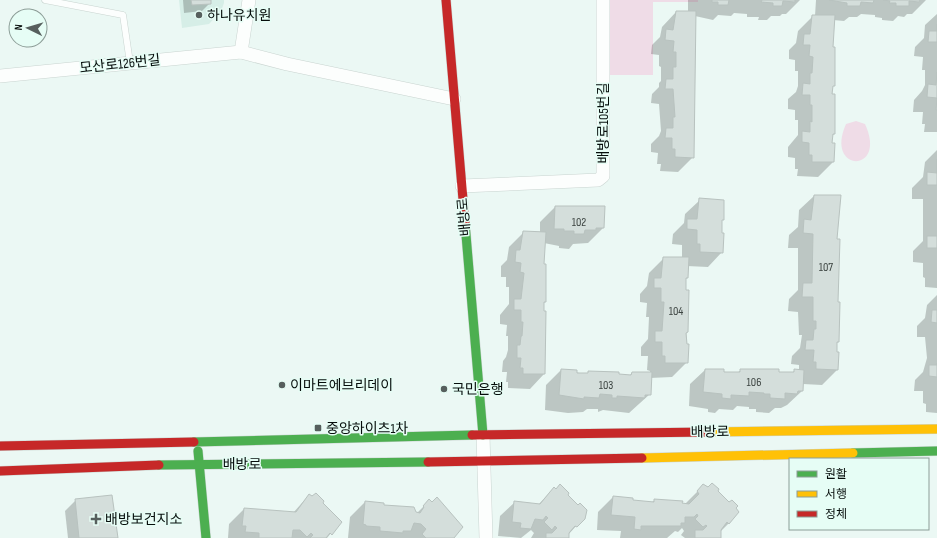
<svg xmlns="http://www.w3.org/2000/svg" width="937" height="538" font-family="'Sofia Sans Condensed','Noto Sans KR',sans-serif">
	<rect width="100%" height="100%" fill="#ebf8f4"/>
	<path fill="#d6eee7" d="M179 0H224V3L221 11 209 24 182 28Z"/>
	<g fill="#efdce7">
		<path d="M608 0H698V2H653V75H608Z"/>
		<path d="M856 121 865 124C888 174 824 173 846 124Z"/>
	</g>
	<g fill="#0003">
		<path d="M178 0H210V3L202 11 184 13 183 0Z"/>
		<path d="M688 0H800L786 14H782L780 16H771L767 20H758L759 17H747V14L734 13 731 16 718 15 713 20 695 16 693 157 678 172 660 171 661 164H657L658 153 651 152V144L659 136 661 131 659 104 651 103 652 94 659 87V83L661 81V67L659 66V55L651 54 652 45 660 37 662 27 676 12H688Z"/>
		<path d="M816 0H926L912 14H907L904 17 898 16 893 21 882 20V18L875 17V15L861 14 857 17H849L844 21 833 20 831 48 834 85 832 88 834 134 832 136 831 143 834 144 833 162 818 177 797 176 798 169H795V158L788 157V147L798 135V120H795V110L788 109V99L796 92 798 86V71H795V60L789 59V50L796 43 798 31 813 16H815Z"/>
		<path d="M937 14V132H924L925 124H922L923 112H913L914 100 922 91 925 85V70H922L923 57 914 56 915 47 924 38 925 25Z"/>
		<path d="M937 150V288L925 287V278L923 277V263L913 262V251L923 241V199H912V188L923 177 925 162Z"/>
		<path d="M814 196 836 240 838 342 836 344 837 370 822 385 803 384 802 391 787 405 781 408H775L769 413 756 412V409H749V407L737 406 733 410 719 409 715 413 708 412V409L689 406 690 384 705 370 737 373 741 370 792 373 795 370 799 371V365L791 364 792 356 800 348 802 335H799L798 312 788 311 789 299 798 290V248H788L789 235 798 227 799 210Z"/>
		<path d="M700 200 723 219 721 221 722 252 708 267 687 266V278L685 280 687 362 672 377 650 378V394L629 413 603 410 598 412V409H587L583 412 568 413 545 410 546 385 561 370 586 374 589 372 629 376 632 373H650V371L647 370 648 356H641V347L648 339 649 317H646L647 303 640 302V294L647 286 649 273 664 258H682V245L672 244 673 234 684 223 685 214Z"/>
		<path d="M555 207H604L603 228 588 243 573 244 569 249 559 248V246L544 243 543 265 545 302 543 304 544 374 530 389 508 388V382H506L507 372H502L503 361 506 357 508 350V336H506L507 325 500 324V315L509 304V287H506V277H501V266L507 260 509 247 524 232 540 233V222Z"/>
		<path d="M937 295V413L926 412V404L923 403V391H914L915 380 923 372 927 358 925 337H917V326L925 318 927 305Z"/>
		<path d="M704 485 716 491 729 523 720 532V538H685L681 535 684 531 682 528 678 532 675 531 667 538H620L621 531 597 530 598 512 613 497 632 501 652 502 655 500 685 504Z"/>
		<path d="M554 488 566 495 586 515 568 535V538H531L534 533 531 530 521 538 498 536 500 516 515 502 538 505Z"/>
		<path d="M309 495 321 503 340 522 327 538H228L229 524 244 509 293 513Z"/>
		<path d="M76 500 117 538H68L65 511Z"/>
		<path d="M429 501 452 538H348L350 517 365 502 417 513Z"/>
	</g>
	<g fill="#d4dedb" stroke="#b8c2bf">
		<path d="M191 0H211V4L192 5Z"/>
		<path d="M712 0H729L728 5H718V2H712Z"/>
		<path d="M762 0H795V2L783 1 782 6H773V3L761 2Z"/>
		<path d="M829 0H874L873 3 861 2 860 6H847V3Z"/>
		<path d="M883 0H920L919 2 909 1V6H896V3H889L890 1Z"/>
		<path d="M676 11H696L694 158 675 157V149H672V138H665L666 128H673V117H675L673 89H665L666 79H673V67H676V52H673L674 41 665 40 666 29 673 30Z"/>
		<path d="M812 15H835L833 47H835V86H833L832 94H835V134H833L832 143H835L834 162H812V155H809V143L802 142V131L810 132V121L812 122V105H810V95H802L803 83 810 84V73H812L813 57 809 56 810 45H803L804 34H810Z"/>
		<path d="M937 24V42H928L929 31H937Z"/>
		<path d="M937 72V110H936L937 98 927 97 928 84 936 85Z"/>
		<path d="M937 159V185H927V172L937 173Z"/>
		<path d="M814 195H841L837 239H840L838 302H840L839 342H837V352H839L838 370 816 369V362H813L814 350H805L806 340H813L814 329H816V321H813V297H802L803 283H812L813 234 803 233 804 219 811 220Z"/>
		<path d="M699 198 724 200V220H722V233H724L723 253 700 252V244H697V230L687 229V219H697Z"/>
		<path d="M555 206H605L604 228H596V230H585L584 234H574V231H564V229H554Z"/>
		<path d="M523 231 546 232 544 264H546V302H544V311H546L545 374H523V368H520L521 358H517V345H520L521 336H522L523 322H521V310H514V299H521L524 273 520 272 521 263 515 262 516 250H520Z"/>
		<rect x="927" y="236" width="10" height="12"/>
		<path d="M663 257H689L688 278H686V290H689L688 332 686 333 687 344H689L688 363H665V356H662V342H655V331H662L664 302H661V288H654V278H661Z"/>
		<path d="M932 310H937V323L931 322Z"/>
		<path d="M937 363V377L929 376V365H937Z"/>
		<path d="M561 369 577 370V373H588V371L619 372V374L631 375 632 372H652L651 395H645V398L617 396V398H612V395L600 394 599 398 584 397V399L559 395Z"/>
		<path d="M705 369H724V372H740V369H779V372H794V369L804 370 803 391H798L797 394 785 393V399L770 398V394H764V393L749 392V396L731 395V399L722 398V394L703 392Z"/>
		<path d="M712 483 719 489 718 491 729 502 732 500 738 506 736 508 739 512 729 524 727 522 721 530V538H695V530H703L707 526 706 525 703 527 695 519 698 516 697 514 694 517H685V523H681V526H641V530L634 529 635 517 611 515 613 496 633 498V500L654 502V499L683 501 682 503 689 504 699 494 697 491 703 484 708 487Z"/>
		<path d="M560 484 569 493 568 495 578 505 580 503 587 510 585 519 577 527 575 526 569 533V538H546V533H552L557 528 555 526 552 530 544 522 548 518 546 516 543 520 535 519 531 529 520 528 521 523 512 522 514 501 540 504 554 487 556 489Z"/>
		<path d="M316 493 324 501 323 503 342 522 332 535 330 533 326 538H310L313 535 311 533 307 537 300 530H293L292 538H259V533L245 532 246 526H242L244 508 296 512 309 494 312 496Z"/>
		<path d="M112 495 118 538H79L75 499Z"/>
		<path d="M437 497 463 527 454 538H426L422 534 426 529 421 524 414 523 411 531H403V533L380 531V527L366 526V525L363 524 365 501 384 503V505L414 507 416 512 420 513 424 507 423 506 429 499 432 502Z"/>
	</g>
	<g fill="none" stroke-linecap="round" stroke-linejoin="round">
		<g stroke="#c9d4d0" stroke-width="7">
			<path id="lane" d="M45 0 123 15 130 63"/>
		</g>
		<g stroke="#c9d4d0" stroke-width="14">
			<g id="street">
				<path d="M241 52 249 0"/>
				<path d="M0 76 241 52 287 64 454 99"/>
				<path d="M462 186 598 180 603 176V0"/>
				<path d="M483 435 486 538"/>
			</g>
		</g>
		<g stroke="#c9d4d0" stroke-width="10">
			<g id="fast">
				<path d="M465 223 483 435"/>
				<path d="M194 442 472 435"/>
				<path d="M198 451 206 538"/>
				<path d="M853 453 937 451"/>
				<path d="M159 465 428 462"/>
			</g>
		</g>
		<g stroke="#c9d4d0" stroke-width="10">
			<g id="slow">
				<path d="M709 432 937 429"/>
				<path d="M642 458 853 453"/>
			</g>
		</g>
		<g stroke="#c9d4d0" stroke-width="10">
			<g id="jam">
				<path d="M446 0 465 223"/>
				<path d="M472 435 709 432"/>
				<path d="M0 446 194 442"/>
				<path d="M428 462 642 458"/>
				<path d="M0 471 159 465"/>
			</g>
		</g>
		<use href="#lane" stroke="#fcfefd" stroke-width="6"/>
		<use href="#street" stroke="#fcfefd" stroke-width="13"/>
		<use href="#fast" stroke="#4caf50" stroke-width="9"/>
		<use href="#slow" stroke="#ffc107" stroke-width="9"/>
		<use href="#jam" stroke="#c62828" stroke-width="9"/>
	</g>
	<g fill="#565f5d" stroke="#e6fdf5" stroke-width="1.5">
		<circle cx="199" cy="15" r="4"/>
		<circle cx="282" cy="385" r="4"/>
		<circle cx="444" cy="389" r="4"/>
		<rect x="314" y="424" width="8" height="8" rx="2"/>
		<path d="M94 513h4v4h4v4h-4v4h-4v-4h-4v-4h4z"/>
	</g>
	<g text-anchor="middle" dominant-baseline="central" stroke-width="3" stroke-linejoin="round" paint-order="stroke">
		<g font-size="12" fill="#3c4441">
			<text x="579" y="222">102</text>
			<text x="826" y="267">107</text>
			<text x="676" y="311">104</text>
			<text x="754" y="382">106</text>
			<text x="606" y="385">103</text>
		</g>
		<g font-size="14" fill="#060d0b" stroke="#e6fdf5" text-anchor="start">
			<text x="207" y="15">하나유치원</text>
			<text x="290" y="385">이마트에브리데이</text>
			<text x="452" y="389">국민은행</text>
			<text x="326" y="428">중앙하이츠1차</text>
			<text x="105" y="519">배방보건지소</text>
		</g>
		<g font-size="14" fill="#060d0b" stroke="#e6fdf5">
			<text transform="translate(120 64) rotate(-6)">모산로126번길</text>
			<text transform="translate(603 123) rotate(-90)">배방로105번길</text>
			<text transform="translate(464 217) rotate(-95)">배방로</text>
			<text transform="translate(710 432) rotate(-1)">배방로</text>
			<text x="242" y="464">배방로</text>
		</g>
	</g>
	<rect x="789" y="458" width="140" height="72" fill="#e6fdf5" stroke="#8c9d97"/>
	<rect x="797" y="471" width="20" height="6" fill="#4caf50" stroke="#8c9d97"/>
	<text x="825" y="478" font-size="12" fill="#060d0b">원활</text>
	<rect x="797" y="491" width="20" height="6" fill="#ffc107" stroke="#8c9d97"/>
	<text x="825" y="498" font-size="12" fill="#060d0b">서행</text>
	<rect x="797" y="511" width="20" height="6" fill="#c62828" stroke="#8c9d97"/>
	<text x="825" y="518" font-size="12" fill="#060d0b">정체</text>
	<g transform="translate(28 28) rotate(275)"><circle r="19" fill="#e6fdf5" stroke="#8c9d97"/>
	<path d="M0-3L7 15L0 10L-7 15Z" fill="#565f5d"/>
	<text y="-6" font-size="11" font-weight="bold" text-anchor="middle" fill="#060d0b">N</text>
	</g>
</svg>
